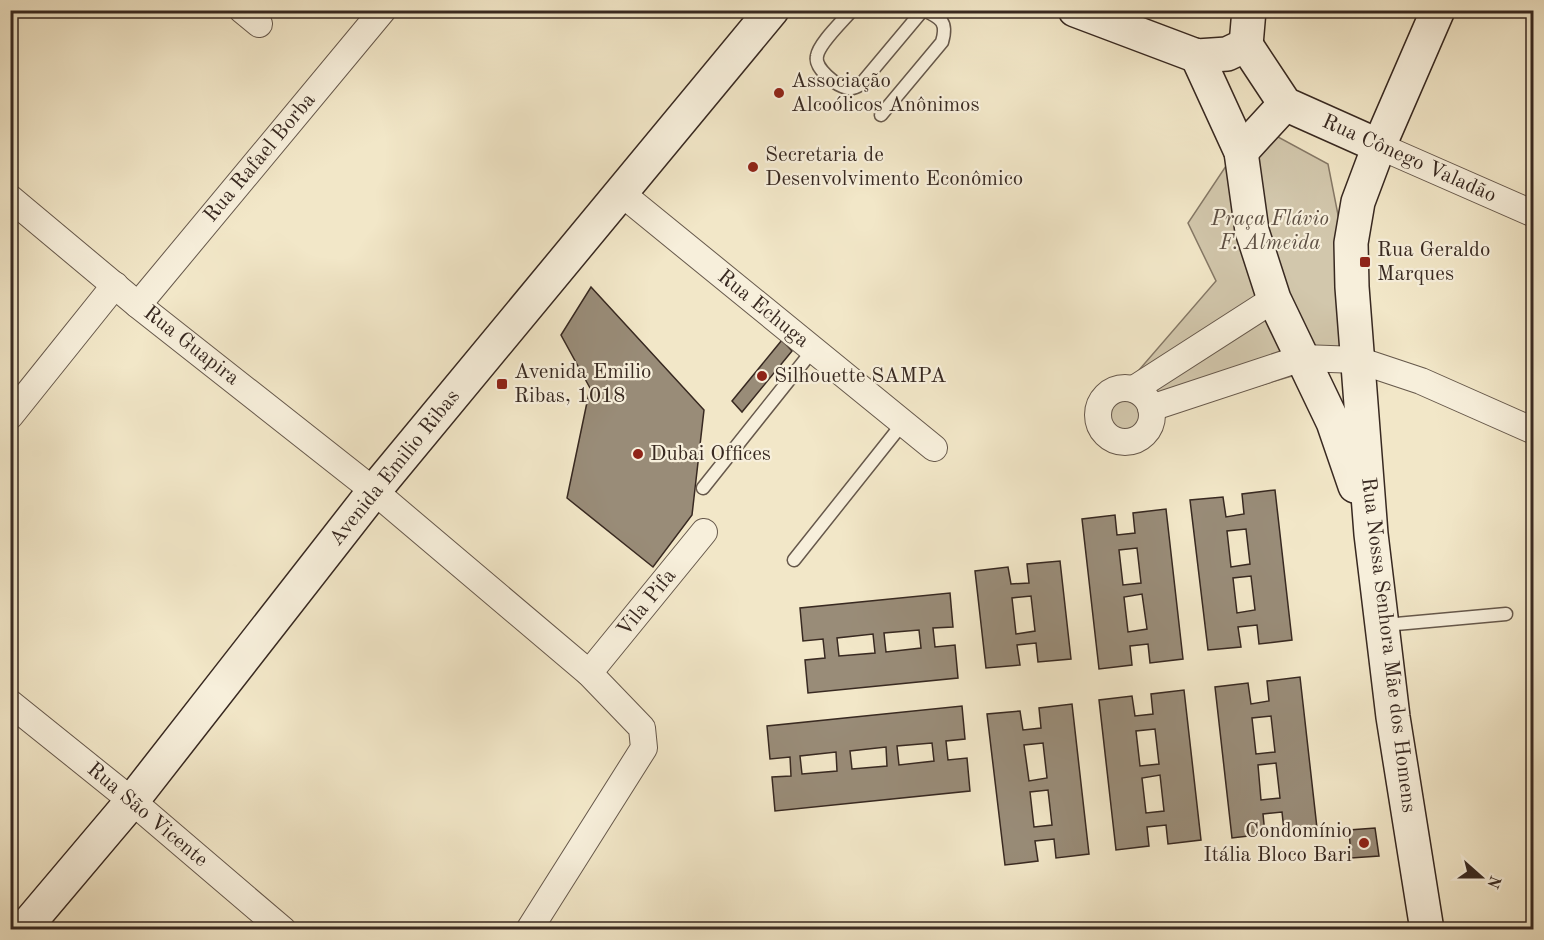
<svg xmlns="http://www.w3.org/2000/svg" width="1544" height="940" font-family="'Old Standard TT',serif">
	<rect width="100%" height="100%" fill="#f2e7c8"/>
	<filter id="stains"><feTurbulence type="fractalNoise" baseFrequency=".00333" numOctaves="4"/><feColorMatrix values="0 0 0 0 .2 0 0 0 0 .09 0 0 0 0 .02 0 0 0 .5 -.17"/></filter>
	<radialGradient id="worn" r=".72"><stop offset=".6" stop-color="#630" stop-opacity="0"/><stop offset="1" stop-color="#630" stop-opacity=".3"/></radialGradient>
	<path fill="#d2c7ac" stroke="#857866" stroke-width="1.5" d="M1254 124 1328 164 1343 240 1340 362 1163 414 1141 446 1114 450 1094 439 1089 429 1086 417 1094 399 1133 377 1216 281 1188 223Z"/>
	<g fill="#998c78" stroke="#382921" stroke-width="1.5" fill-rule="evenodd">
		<path d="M591 287 704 410 692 515 653 567 567 498 590 388 561 335Z"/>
		<path d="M782 340 792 351 742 412 732 401Z"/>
		<path d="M1275 490 1292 640 1259 644 1257 625 1238 627 1241 647 1208 650 1190 500 1223 497 1226 517 1244 514 1242 494ZM1246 529 1250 564 1231 567 1227 531ZM1251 576 1255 610 1237 613 1233 578Z"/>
		<path d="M1166 509 1183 659 1150 663 1148 644 1130 646 1132 665 1099 669 1082 519 1115 515 1117 535 1135 533 1133 513ZM1137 548 1141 583 1123 585 1119 550ZM1142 594 1147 629 1128 632 1124 597Z"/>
		<path d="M1060 561 1071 659 1038 662 1036 643 1017 645 1020 665 986 668 975 571 1008 567 1011 584 1029 583 1027 564ZM1031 596 1035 631 1016 634 1012 598Z"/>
		<path d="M950 593 953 627 933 628 935 647 955 645 958 678 808 693 805 660 825 658 823 639 803 641 800 608ZM919 630 921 648 886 652 884 633ZM873 634 875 653 839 656 837 638Z"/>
		<path d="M1300 677 1317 828 1284 831 1282 812 1263 814 1265 834 1232 838 1215 687 1248 683 1251 704 1269 701 1267 681ZM1271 716 1275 752 1256 754 1252 718ZM1276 763 1280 798 1261 800 1258 765Z"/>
		<path d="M1184 690 1201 840 1168 844 1166 825 1147 827 1149 846 1116 850 1099 700 1132 696 1135 716 1153 714 1151 694ZM1155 729 1159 764 1140 766 1136 731ZM1160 775 1164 811 1146 813 1142 778Z"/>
		<path d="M1072 704 1089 854 1056 858 1054 839 1035 841 1038 861 1005 865 987 714 1020 711 1023 730 1041 728 1039 708ZM1043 743 1047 778 1029 781 1024 745ZM1048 790 1052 825 1034 827 1030 792Z"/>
		<path d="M962 706 965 739 946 741 948 760 967 758 970 791 775 811 772 777 791 776 790 757 770 759 767 726ZM932 743 934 761 899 765 897 746ZM886 747 887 766 852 769 850 751ZM836 752 837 771 802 774 800 756Z"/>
		<path d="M1375 828 1379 856 1351 858 1349 830Z"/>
	</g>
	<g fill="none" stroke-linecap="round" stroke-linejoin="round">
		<g stroke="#66584b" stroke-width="15">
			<g id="lane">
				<path d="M852 10C843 21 819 43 817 56 814 68 836 86 848 88 853 89 857 87 861 84L923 10"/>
				<path d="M881 115 942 42C948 22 941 18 924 10"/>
				<path d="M703 488 813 350"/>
				<path d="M794 560 903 423"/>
				<path d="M1385 625 1506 614"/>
			</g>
		</g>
		<g stroke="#66584b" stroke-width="28">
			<g id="street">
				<path d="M242 10 259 24"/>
				<path d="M1379 146 1534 214"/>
				<path d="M621 193 934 448"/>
				<path d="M10 198 138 305 374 491 589 673 642 728 644 748 529 930"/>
				<path d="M138 305 383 10"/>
				<circle cx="1125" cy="415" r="27"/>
				<path d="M1134 389 1274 299"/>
				<path d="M1151 408 1302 358 1358 360 1421 381 1534 431"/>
				<path d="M10 416 115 285"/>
				<path d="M589 673 704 532"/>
				<path d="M10 703 132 801 283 930"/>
			</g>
		</g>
		<g stroke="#382921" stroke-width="36">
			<g id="secondary">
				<path d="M1075 10 1197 56 1227 54 1246 45"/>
				<path d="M1246 45 1285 104 1379 146"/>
				<path d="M1246 45 1249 10"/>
				<path d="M1197 56 1241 152 1252 231 1274 299 1333 422 1355 486"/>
				<path d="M1241 152 1285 104"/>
				<path d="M23 930 132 801 374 491 772 10"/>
				<path d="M1427 930 1393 717 1371 534 1352 287 1351 243 1358 202 1379 146 1438 10"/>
			</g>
		</g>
		<use href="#lane" stroke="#f7efdb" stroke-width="12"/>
		<use href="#street" stroke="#f7efdb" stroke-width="26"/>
		<use href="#secondary" stroke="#f7efdb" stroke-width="33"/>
	</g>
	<g fill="#8f2418" stroke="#f7efdb" stroke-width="2">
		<circle cx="779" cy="93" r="6"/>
		<circle cx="753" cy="167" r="6"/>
		<rect x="1359" y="256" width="12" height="12" rx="3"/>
		<circle cx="762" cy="376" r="6"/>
		<rect x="496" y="378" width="12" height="12" rx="3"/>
		<circle cx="638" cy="454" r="6"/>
		<circle cx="1364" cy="843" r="6"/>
	</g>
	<g text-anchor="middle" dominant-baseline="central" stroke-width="4.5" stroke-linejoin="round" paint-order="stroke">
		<g font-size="21" fill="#382921" stroke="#f7efdb" text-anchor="start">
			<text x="791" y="81">Associação<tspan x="791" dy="24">Alcoólicos Anônimos</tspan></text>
			<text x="765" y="155">Secretaria de<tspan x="765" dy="24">Desenvolvimento Econômico</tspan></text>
			<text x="1377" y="250">Rua Geraldo<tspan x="1377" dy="24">Marques</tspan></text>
			<text x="514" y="372">Avenida Emilio<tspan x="514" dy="24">Ribas, 1018</tspan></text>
			<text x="774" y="376">Silhouette SAMPA</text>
			<text x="650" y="454">Dubai Offices</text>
			<text x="1352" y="831" text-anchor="end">Condomínio<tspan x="1352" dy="24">Itália Bloco Bari</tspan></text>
		</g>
		<g font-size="21" fill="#382921" stroke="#f7efdb">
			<text transform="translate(260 158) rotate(-50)">Rua Rafael Borba</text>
			<text transform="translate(1409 159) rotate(24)">Rua Cônego Valadão</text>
			<text transform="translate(763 309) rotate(39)">Rua Echuga</text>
			<text transform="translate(191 346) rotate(38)">Rua Guapira</text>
			<text transform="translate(395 468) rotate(-51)">Avenida Emilio Ribas</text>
			<text transform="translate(647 603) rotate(-51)">Vila Pifa</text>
			<text transform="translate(1388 645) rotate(83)">Rua Nossa Senhora Mãe dos Homens</text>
			<text transform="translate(147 815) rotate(40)">Rua São Vicente</text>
		</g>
		<g font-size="21" font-style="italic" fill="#5e5044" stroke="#f7efdb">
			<text x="1270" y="219">Praça Flávio<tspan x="1270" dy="24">F. Almeida</tspan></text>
		</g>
	</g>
	<rect width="1544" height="940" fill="none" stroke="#f2e7c8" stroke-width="36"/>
	<rect x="12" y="12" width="1520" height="916" fill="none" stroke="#382921" stroke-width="3"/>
	<rect x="18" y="18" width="1508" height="904" fill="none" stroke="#382921" stroke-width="1.5"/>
	<g transform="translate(1481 877) rotate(111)" stroke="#f7efdb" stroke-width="4.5" paint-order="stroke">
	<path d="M0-4.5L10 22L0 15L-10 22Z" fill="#382921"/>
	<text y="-9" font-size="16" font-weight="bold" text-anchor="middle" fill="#382921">N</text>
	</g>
	<rect width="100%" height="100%" filter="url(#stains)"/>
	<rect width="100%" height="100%" fill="url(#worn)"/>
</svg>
